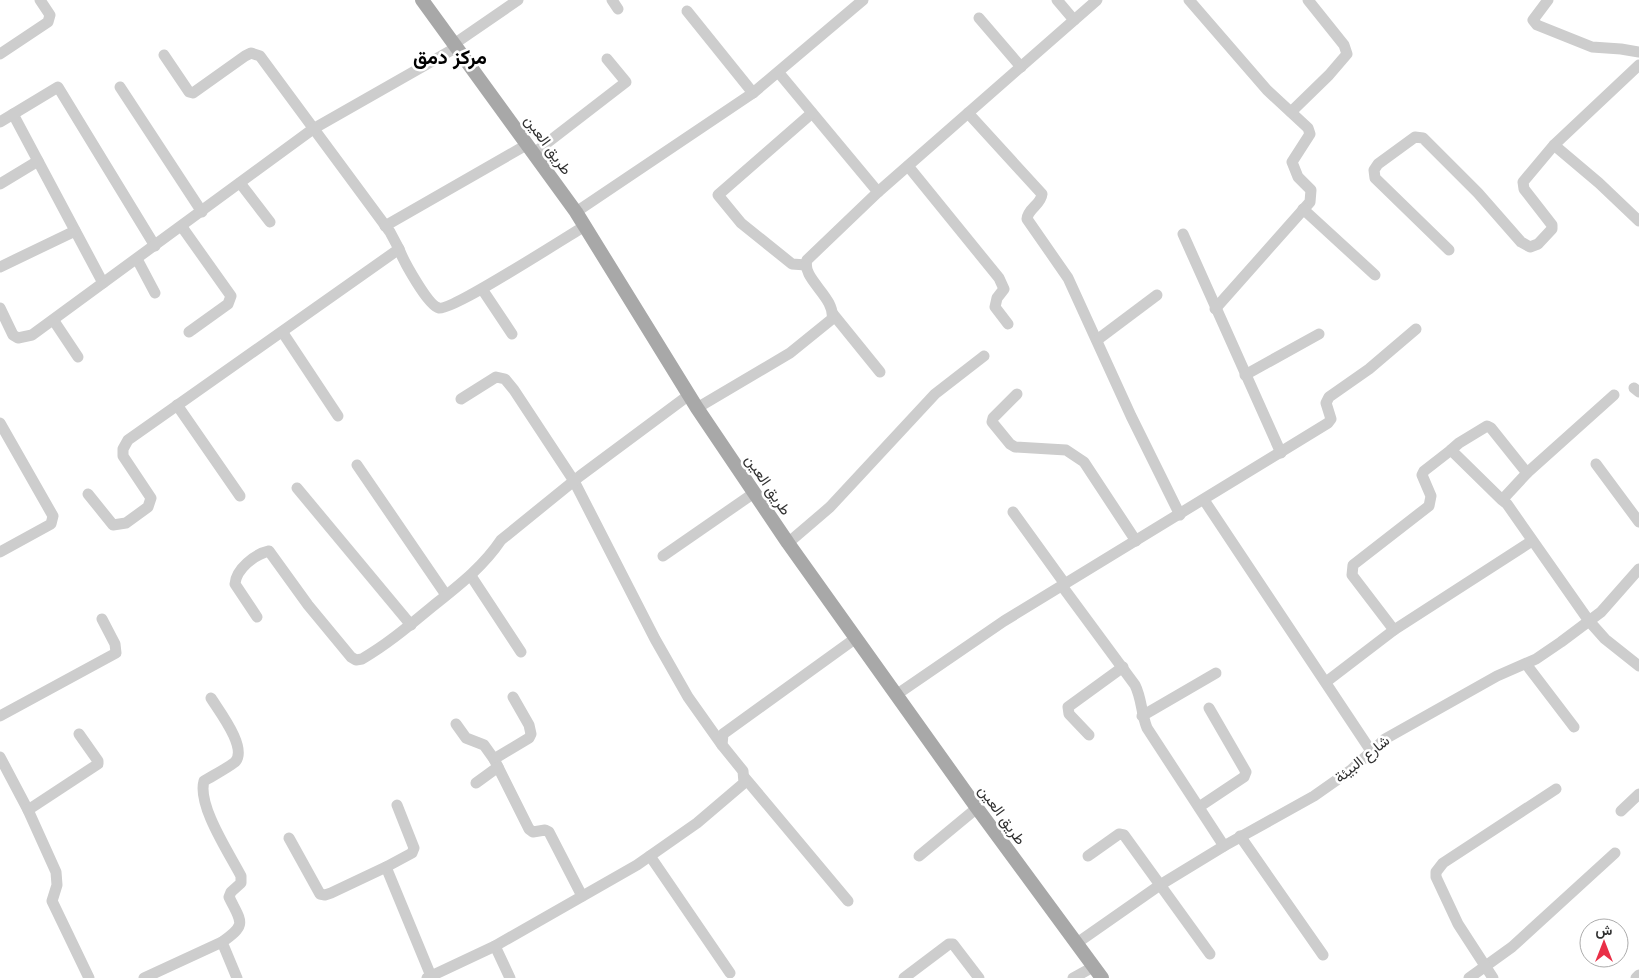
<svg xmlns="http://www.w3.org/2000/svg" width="1639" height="978" font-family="'Varela Round',Vazirmatn,sans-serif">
	<rect width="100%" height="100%" fill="#fff"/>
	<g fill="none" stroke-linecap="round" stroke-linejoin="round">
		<g stroke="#cdcdcd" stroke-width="11">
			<path d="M612 0 618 9"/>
			<path d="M1057 0 1074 20"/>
			<path d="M1189 0 1267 90 1308 128 1310 134 1292 162 1298 177 1311 190 1310 202 1215 309"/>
			<path d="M1548 0 1533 20 1537 25 1592 47 1621 49 1639 52"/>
			<path d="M687 11 753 93"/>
			<path d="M979 18 1021 67"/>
			<path d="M454 44 518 0"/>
			<path d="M0 54 48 22 50 15 40 0"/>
			<path d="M164 55 189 92 193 93 245 56 251 53 260 56 390 232 399 249"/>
			<path d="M779 73 878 192"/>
			<path d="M120 87 202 212"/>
			<path d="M1291 112 1329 75 1347 54 1344 45 1308 0"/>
			<path d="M968 113 1042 194C1041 205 1028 208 1027 219L1068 278 1131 416 1180 515"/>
			<path d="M13 114 103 283"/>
			<path d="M0 122 58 87 155 246"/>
			<path d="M1554 145 1599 183 1639 221"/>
			<path d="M534 153 626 82 607 59"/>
			<path d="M908 166 999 278 1004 289 997 298 995 307 1008 324"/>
			<path d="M240 183 270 222"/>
			<path d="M0 184 38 161"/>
			<path d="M1303 209 1375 275"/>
			<path d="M576 212 753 93 863 0"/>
			<path d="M385 226 528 144"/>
			<path d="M182 227 231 296 228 304 189 332"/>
			<path d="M1183 234 1281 453"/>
			<path d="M1449 250 1375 178 1374 170 1378 164 1415 137 1423 138 1478 193 1521 242 1530 247 1538 244 1552 229V225L1524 189 1523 182 1554 145 1639 65"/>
			<path d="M137 259 155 293"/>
			<path d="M806 265 792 264 741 223 718 195 812 113"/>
			<path d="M0 267 75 231"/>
			<path d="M482 289 512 334"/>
			<path d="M0 308 13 335 18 338 32 335 313 129 457 47"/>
			<path d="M833 314 880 372"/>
			<path d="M54 321 78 357"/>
			<path d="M283 333 338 416"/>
			<path d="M1097 340 1157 295"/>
			<path d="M1245 375 1319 334"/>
			<path d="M1634 388 1639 392"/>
			<path d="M1017 394 993 418 992 422 1010 444 1015 447 1066 450 1084 462 1136 541"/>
			<path d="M461 399 496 377 505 379 514 390 574 481 655 639 688 697 722 745"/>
			<path d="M177 405 240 496"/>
			<path d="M697 408 790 353 832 319C836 297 801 279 807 260L878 192 1097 0"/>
			<path d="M0 423 53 516 51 524 0 552"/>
			<path d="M1451 450 1424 471 1422 475 1431 496 1429 506 1353 565 1352 575 1394 630 1532 541"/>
			<path d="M1596 464 1639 522"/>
			<path d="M357 465 446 595"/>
			<path d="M1527 473 1614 395"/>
			<path d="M297 488 411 625"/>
			<path d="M88 494 113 525 126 523 148 507 151 498 123 456V449L128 440 399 249C403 260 428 306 439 308 452 311 566 237 585 226"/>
			<path d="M1204 500 1371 751"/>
			<path d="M1502 500 1527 473 1491 428 1487 426 1459 443 1451 450 1502 500 1507 504 1589 621 1605 639 1639 666"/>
			<path d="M1013 512 1065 584"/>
			<path d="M788 543 830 507 935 394 984 356"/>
			<path d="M663 556 754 493"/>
			<path d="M471 576 521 652"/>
			<path d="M1062 586 1135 685C1142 699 1141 713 1147 728L1224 846"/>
			<path d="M257 617 235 584C236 569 255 554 269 551L308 605 351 657 356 660 362 659C388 644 410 625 433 606 458 586 483 567 501 540L580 476 689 395"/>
			<path d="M1526 664 1574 727"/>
			<path d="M1326 682 1394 630"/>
			<path d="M896 695 1004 621 1328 423 1331 419 1326 403 1329 397 1369 369 1416 329"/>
			<path d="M211 698C219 711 248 748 235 762 226 769 214 775 204 781 197 805 229 853 241 876V883L231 892 229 897C241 922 248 924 222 942L237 978"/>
			<path d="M0 716 116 653 115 644 102 619"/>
			<path d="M1142 716 1216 673"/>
			<path d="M456 724 466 738 484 745 494 759"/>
			<path d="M1089 735 1069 714 1068 707 1123 667"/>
			<path d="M0 757 28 810 56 872 57 885 52 901 89 978"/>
			<path d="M498 767 494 759 529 738 531 734 529 725 513 697"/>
			<path d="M745 778 848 901"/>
			<path d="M476 783 498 767 529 829 533 832 545 830 549 832 582 896"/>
			<path d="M397 805 414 848 412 853 386 867 431 976"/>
			<path d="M1199 807 1244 777 1246 772 1209 708"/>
			<path d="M28 810 98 764V761L79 734"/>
			<path d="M1621 811 1639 794"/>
			<path d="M1240 836 1323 955"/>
			<path d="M289 838 320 894 325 895 331 893 386 867"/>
			<path d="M650 856 730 973"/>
			<path d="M919 856 977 808"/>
			<path d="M1088 856 1119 834 1124 835 1210 954"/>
			<path d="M1077 943 1160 885 1224 846 1314 796 1351 770 1385 739 1497 676 1536 659 1561 642 1601 612 1639 569"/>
			<path d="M495 946 510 978"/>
			<path d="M144 978 222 942"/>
			<path d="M427 978 495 946 637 865 697 823 744 783 743 771 722 745 723 734 856 638"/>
			<path d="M904 978 949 944H953L979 978"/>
			<path d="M1073 978 1093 967"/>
			<path d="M1469 978 1512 947 1615 853"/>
			<path d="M1493 978 1458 924 1436 877V872L1443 863 1556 789"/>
			<path d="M1636 978 1639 975"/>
		</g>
		<path stroke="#a8a8a8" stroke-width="14" d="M422 0 576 212 697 408 788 543 977 808 1102 978"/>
	</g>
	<g text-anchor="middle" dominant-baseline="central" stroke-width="5" stroke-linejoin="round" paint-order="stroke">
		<g font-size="15" fill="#303030" stroke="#fff">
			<text transform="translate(548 145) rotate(54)">طريق العين</text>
			<text transform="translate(768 485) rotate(56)">طريق العين</text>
			<text transform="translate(1362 759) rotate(-39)">شارع البيئة</text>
			<text transform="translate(1002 815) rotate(54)">طريق العين</text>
		</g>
		<g font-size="20" font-weight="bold" fill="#000" stroke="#fff">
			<text x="450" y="58">مركز دمق</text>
		</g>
	</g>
	<g transform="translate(1604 943)"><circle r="24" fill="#ffffff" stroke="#acacac"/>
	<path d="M0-4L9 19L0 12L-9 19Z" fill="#e92f47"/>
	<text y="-8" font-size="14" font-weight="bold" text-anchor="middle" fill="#303030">ش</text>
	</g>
</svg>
